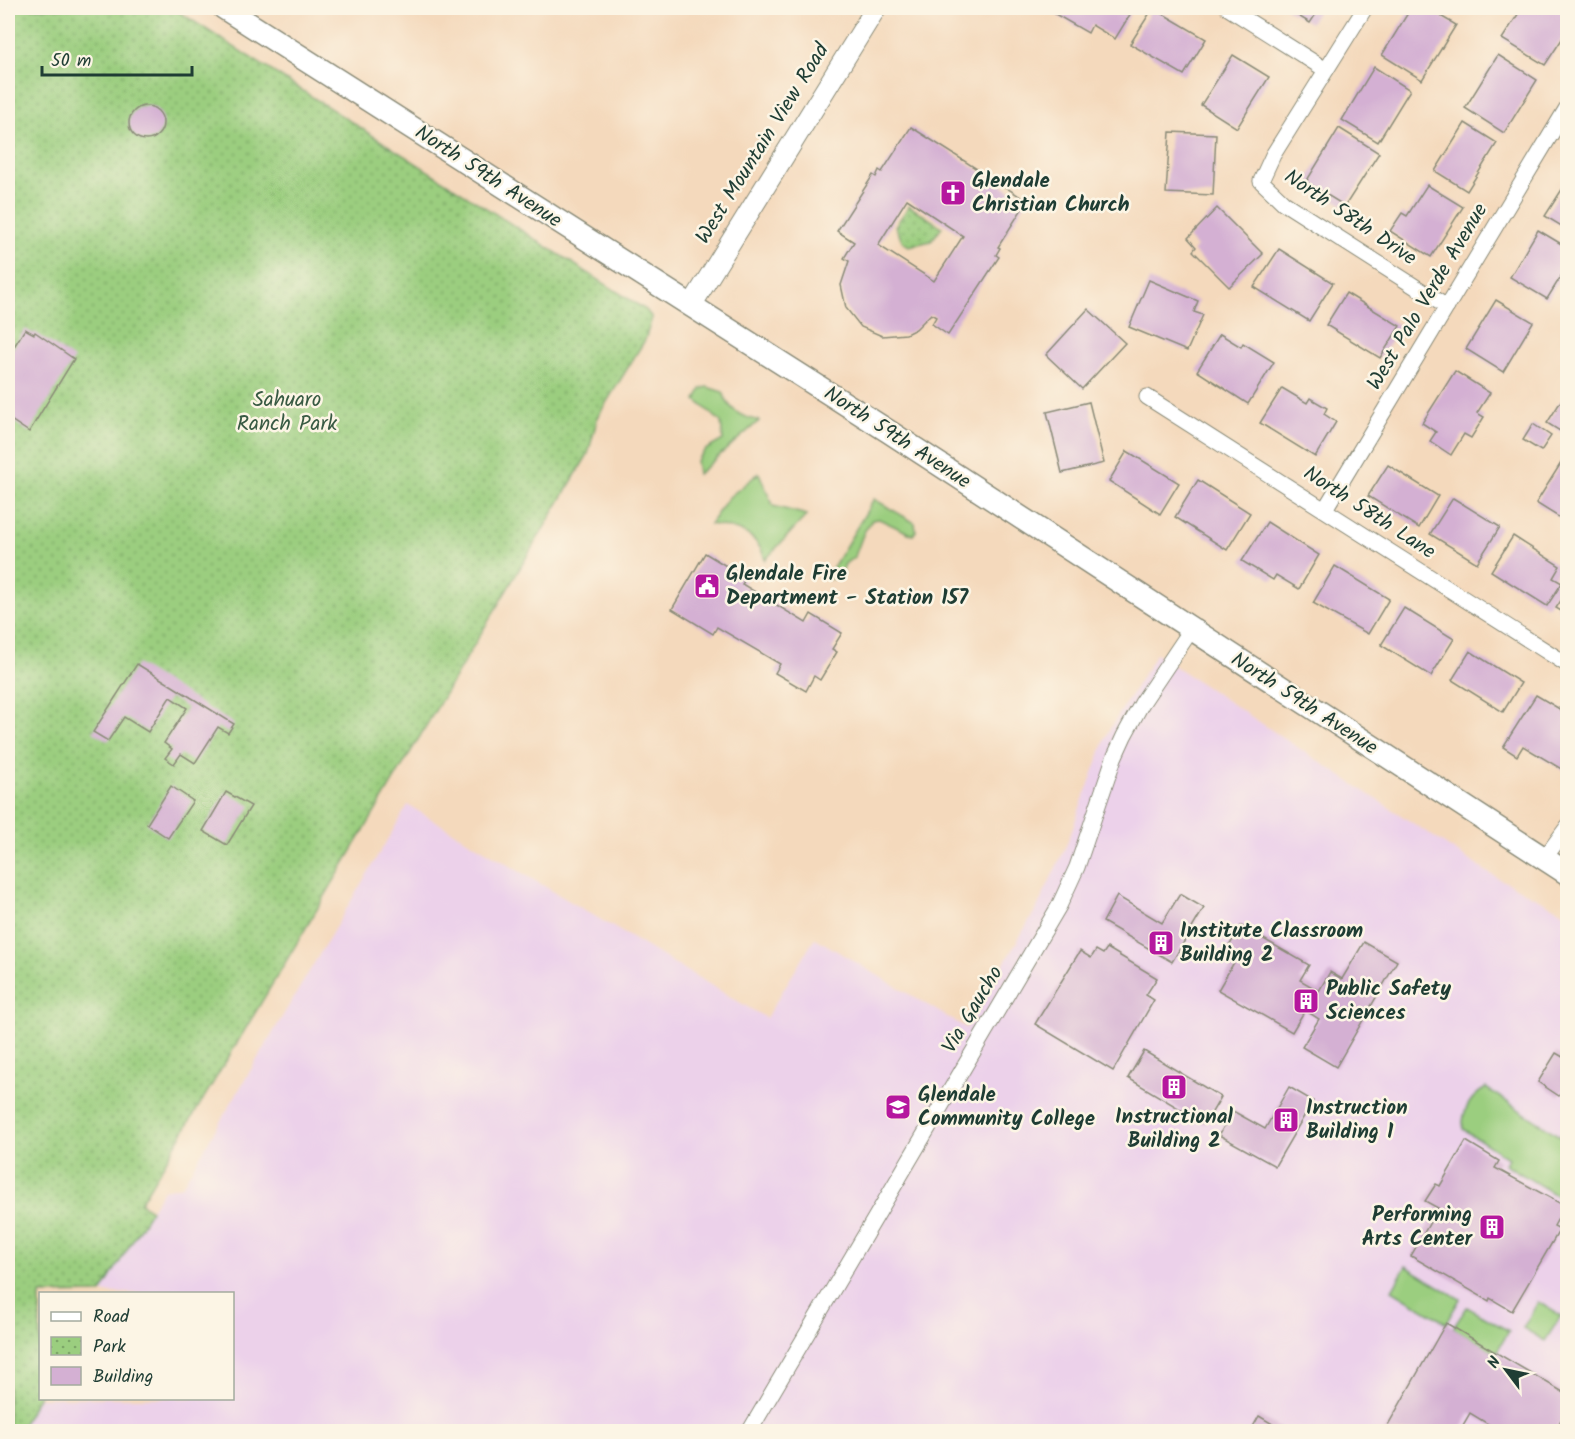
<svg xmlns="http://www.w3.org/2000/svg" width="1575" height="1439" font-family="Kalam,sans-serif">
	<defs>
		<pattern id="park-dots" width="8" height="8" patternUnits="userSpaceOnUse" patternTransform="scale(1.5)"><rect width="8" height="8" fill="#9bce7f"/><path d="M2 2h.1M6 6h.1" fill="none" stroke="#7ea869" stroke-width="1.8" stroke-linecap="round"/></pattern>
	</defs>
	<rect width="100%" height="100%" fill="#fcf5e5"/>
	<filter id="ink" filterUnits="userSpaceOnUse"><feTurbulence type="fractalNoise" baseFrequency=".0167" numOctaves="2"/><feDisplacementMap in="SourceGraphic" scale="12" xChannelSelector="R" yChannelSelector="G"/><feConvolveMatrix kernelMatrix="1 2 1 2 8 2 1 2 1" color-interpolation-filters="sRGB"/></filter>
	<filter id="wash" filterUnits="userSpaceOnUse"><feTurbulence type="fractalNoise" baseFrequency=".008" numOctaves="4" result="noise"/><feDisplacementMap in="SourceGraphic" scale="24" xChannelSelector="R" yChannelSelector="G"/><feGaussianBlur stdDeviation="1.35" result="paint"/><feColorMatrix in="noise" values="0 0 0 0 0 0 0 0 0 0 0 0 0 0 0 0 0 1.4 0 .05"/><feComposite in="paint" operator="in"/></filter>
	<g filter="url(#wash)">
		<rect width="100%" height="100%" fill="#f4d9bc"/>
		<path fill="#ecd1ea" d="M1156 654 1490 874 1567 914V1431L18 1432 40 1394V1398H232V1294L101 1293 163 1190 182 1186 408 805 766 1018 815 938 966 1028 1038 906 1066 846 1108 732Z"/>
		<g fill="#9bce7f" stroke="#5d865a" stroke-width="1.5">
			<path d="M707 387 723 392C729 411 740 416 759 421L698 474 696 461 705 450 723 440 721 422 696 400 701 389Z"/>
			<path d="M759 473 773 506 807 515 765 560C758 532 736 528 710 524L728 498Z"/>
			<path d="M874 499 915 523 916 531 913 535 879 519 872 520 864 532 855 556 845 564 839 578 826 579Z"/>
			<path d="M1486 1088 1567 1141V1202L1505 1164 1508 1158 1463 1129C1462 1111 1470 1097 1486 1088Z"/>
			<path d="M1406 1266 1460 1299 1446 1323 1392 1290Z"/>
			<path d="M1538 1302 1561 1316 1545 1341 1523 1328Z"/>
			<path d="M1467 1307 1509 1331 1496 1353 1453 1328Z"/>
		</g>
		<g fill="url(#park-dots)" stroke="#5d865a" stroke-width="1.5">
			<path d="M8 8H173L646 310 652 318 645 340 598 416 588 454C438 704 292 955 140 1203L151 1210 101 1293 40 1294V1394L18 1432 8 1431Z"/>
			<path d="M909 206 942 227 931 241 909 246 903 242 895 226Z"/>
		</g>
		<g id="blocks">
			<g fill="#d4b0d3" fill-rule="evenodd">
				<path d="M1059 8H1134L1115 39 1092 25 1088 33 1055 14Z"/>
				<path d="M1153 8 1206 39 1184 75 1130 44Z"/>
				<path d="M1285 8H1320L1310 23Z"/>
				<path d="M1411 8H1427L1456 25 1422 80 1382 55Z"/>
				<path d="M1522 8H1568V30L1545 65 1502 39Z"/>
				<path d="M1233 55 1269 77 1237 128 1201 105Z"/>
				<path d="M1498 55 1537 80 1504 133 1465 108Z"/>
				<path d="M1374 67 1410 90 1378 142 1342 120Z"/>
				<circle cx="146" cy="123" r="17"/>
				<path d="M1465 123 1497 143 1467 191 1435 171Z"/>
				<path d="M911 127 1027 201 998 247 1000 248 996 255 999 257 948 335 932 324 936 317 931 314 916 329 906 334 882 336 861 327 846 308 841 285 849 261 844 258 854 242 837 231 873 175 876 177 879 170 882 172ZM907 199 963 236 934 281 878 245Z"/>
				<path d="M1339 128 1379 153 1345 206 1306 182Z"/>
				<path d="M1170 132 1216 134 1213 195 1166 193Z"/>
				<path d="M1568 180V230L1545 216Z"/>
				<path d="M1427 185 1463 207 1431 257 1390 231 1402 213 1407 216Z"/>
				<path d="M1217 208 1263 254 1229 287 1193 251 1196 247 1188 238Z"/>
				<path d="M1538 230 1568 248V265L1547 299 1510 277Z"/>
				<path d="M1279 249 1333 283 1309 321 1254 287Z"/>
				<path d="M1149 280 1198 301 1194 312 1203 315 1187 351 1129 327Z"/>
				<path d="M1346 293 1400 326 1380 358 1326 325Z"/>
				<path d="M1496 300 1533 322 1503 372 1466 349Z"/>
				<path d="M1088 309 1125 343 1082 389 1046 355Z"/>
				<path d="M25 329 34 334 35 332 74 359 29 432 8 418V356Z"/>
				<path d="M1220 334 1241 347 1243 343 1274 362 1248 404 1197 371Z"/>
				<path d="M1455 371 1490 393 1477 413 1484 417 1471 438 1464 434 1451 455 1430 441 1436 432 1422 423Z"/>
				<path d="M1282 388 1307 403 1310 398 1327 408 1324 414 1336 422 1315 457 1260 423Z"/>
				<path d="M1568 390V436L1547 423Z"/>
				<path d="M1089 402 1104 463 1062 473 1047 412Z"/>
				<path d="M1533 424 1551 436 1541 451 1523 440Z"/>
				<path d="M1127 451 1179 483 1160 514 1109 481Z"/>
				<path d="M1568 461V523L1536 503 1561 463 1565 465Z"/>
				<path d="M1388 465 1438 496 1419 528 1368 496Z"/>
				<path d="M1198 480 1250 513 1227 550 1175 517Z"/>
				<path d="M1453 498 1500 527 1477 563 1430 534Z"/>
				<path d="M1267 522 1319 555 1299 589 1276 575 1273 580 1242 561Z"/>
				<path d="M1513 536 1560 566 1553 578 1562 583 1547 606 1491 571Z"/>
				<path d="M705 553 746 578 742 584 806 623 811 614 842 633 832 649 837 652 820 680 814 676 806 691 775 673 780 664 717 627 713 634 672 609Z"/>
				<path d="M1335 566 1389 599 1368 634 1313 603Z"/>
				<path d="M1568 590V615L1556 608Z"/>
				<path d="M1404 608 1454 639 1431 676 1381 645Z"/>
				<path d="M1470 651 1521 683 1503 712 1452 680Z"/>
				<path d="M137 664 234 724 228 733 218 727 195 763 181 754 174 764 165 758 172 749 164 743 187 708 170 697 148 732 124 717 108 741 93 732Z"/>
				<path d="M1536 695 1568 714V762L1563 770 1523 746 1517 756 1503 747Z"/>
				<path d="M171 786 193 801 168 838 147 824Z"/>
				<path d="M226 792 251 806 227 845 203 831Z"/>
				<path d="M1180 894 1204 908 1172 962 1103 922 1117 896 1162 923Z"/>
				<path d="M1241 926 1309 965 1300 980 1319 991 1330 972 1342 979 1364 942 1397 961 1336 1067 1302 1047 1319 1019 1305 1010 1292 1032 1218 990 1236 959 1225 953Z"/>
				<path d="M1107 948 1157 978 1146 995 1154 1000 1113 1071 1035 1024 1080 951 1091 958 1096 950 1103 954Z"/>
				<path d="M1144 1051 1221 1097 1205 1124 1128 1078Z"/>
				<path d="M1556 1053 1568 1060V1082L1559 1096 1538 1082Z"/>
				<path d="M1289 1087 1313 1101 1275 1166 1219 1135 1233 1111 1265 1129Z"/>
				<path d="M1466 1141 1499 1161 1495 1168 1565 1206 1554 1226 1560 1229 1512 1311 1490 1298 1489 1301 1411 1256 1438 1208 1425 1201 1436 1184 1440 1186Z"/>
				<path d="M1446 1323 1568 1395V1408L1554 1432H1501L1470 1413 1459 1432H1384Z"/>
				<path d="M1259 1416 1286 1432H1250Z"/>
			</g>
		</g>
	</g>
	<g filter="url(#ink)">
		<use href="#blocks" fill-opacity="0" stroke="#8a8b78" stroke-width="1.5"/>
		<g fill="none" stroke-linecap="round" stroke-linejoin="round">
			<g stroke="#8a8b78" stroke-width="17">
				<g id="minor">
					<path d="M1228 8 1326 70"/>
					<path d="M1365 8 1273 155 1261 181 1284 203 1447 307"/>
					<path d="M1147 397 1568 665"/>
					<path d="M1325 509 1568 106"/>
					<path d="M1544 859 1568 826"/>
					<path d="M749 1432 1059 906 1077 867 1114 758 1124 736 1142 703 1191 630"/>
				</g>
			</g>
			<g stroke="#8a8b78" stroke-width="22">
				<path id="tertiary" d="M691 306 876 8"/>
			</g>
			<g stroke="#8a8b78" stroke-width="25">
				<path id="secondary" d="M224 8 888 431 1568 874"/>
			</g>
			<use href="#minor" stroke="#fff" stroke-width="15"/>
			<use href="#tertiary" stroke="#fff" stroke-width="20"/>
			<use href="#secondary" stroke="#fff" stroke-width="22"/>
		</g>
	</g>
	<defs>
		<g id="church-square" transform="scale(1.35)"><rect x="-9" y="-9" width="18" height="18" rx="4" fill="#b5179e" stroke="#fcf5e5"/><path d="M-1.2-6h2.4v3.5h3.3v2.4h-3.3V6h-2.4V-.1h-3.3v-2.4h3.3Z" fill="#fff"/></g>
		<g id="civic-square" transform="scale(1.35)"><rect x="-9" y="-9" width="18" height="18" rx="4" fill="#b5179e" stroke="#fcf5e5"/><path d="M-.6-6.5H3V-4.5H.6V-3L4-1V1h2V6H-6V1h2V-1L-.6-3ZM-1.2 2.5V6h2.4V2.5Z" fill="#fff"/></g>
		<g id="building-square" transform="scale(1.35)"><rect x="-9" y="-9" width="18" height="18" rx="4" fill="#b5179e" stroke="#fcf5e5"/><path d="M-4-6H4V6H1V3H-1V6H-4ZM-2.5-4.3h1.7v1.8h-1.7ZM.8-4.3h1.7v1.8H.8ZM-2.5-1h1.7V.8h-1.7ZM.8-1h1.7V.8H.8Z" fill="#fff"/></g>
		<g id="university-square" transform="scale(1.35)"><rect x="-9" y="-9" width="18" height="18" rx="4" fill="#b5179e" stroke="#fcf5e5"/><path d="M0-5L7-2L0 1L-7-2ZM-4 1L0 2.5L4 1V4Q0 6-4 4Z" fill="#fff"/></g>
	</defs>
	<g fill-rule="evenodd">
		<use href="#church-square" x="953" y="193"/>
		<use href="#civic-square" x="707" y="586"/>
		<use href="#building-square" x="1161" y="943"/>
		<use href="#building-square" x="1306" y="1001"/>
		<use href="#building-square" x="1174" y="1087"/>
		<use href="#university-square" x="898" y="1107"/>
		<use href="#building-square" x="1286" y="1120"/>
		<use href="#building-square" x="1492" y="1227"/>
	</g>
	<g text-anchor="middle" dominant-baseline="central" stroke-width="5" stroke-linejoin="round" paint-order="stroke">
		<g font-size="21" fill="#1f3d34" stroke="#fcf5e5">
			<text transform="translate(763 144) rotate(-58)">West Mountain View Road</text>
			<text transform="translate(488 177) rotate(33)">North 59th Avenue</text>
			<text transform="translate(1350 218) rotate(34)">North 58th Drive</text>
			<text transform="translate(1428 297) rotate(-59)">West Palo Verde Avenue</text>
			<text transform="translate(897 438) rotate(33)">North 59th Avenue</text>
			<text transform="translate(1369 513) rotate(33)">North 58th Lane</text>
			<text transform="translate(1304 704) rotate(33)">North 59th Avenue</text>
			<text transform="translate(973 1010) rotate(-59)">Via Gaucho</text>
		</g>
		<g font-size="21" font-weight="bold" fill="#1f3d34" stroke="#fcf5e5" text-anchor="start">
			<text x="972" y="181">Glendale<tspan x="972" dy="24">Christian Church</tspan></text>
			<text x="726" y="574">Glendale Fire<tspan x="726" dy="24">Department - Station 157</tspan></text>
			<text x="1180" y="931">Institute Classroom<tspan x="1180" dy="24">Building 2</tspan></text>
			<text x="1326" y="989">Public Safety<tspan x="1326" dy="24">Sciences</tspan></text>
			<text x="918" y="1095">Glendale<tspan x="918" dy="24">Community College</tspan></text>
			<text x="1306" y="1108">Instruction<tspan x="1306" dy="24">Building 1</tspan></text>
			<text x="1174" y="1117" text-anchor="middle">Instructional<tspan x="1174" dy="24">Building 2</tspan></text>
			<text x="1472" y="1215" text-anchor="end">Performing<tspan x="1472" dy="24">Arts Center</tspan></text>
		</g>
		<g font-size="21" fill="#385a43" stroke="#fcf5e5">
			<text x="287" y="400">Sahuaro<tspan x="287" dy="24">Ranch Park</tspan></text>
		</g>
	</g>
	<rect width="1575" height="1439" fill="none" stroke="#fcf5e5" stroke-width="30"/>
	<rect x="39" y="1292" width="195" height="108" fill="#fcf5e5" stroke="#a4ab9e" stroke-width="1.5"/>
	<rect x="51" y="1312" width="30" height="9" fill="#ffffff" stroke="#a4ab9e" stroke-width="1.5"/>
	<text x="93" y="1322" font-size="18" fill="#1f3d34">Road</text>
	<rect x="51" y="1337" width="30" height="18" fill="url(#park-dots)" stroke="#a4ab9e" stroke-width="1.5"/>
	<text x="93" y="1352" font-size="18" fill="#1f3d34">Park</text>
	<rect x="51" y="1367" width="30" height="18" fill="#d4b0d3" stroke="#a4ab9e" stroke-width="1.5"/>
	<text x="93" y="1382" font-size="18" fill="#1f3d34">Building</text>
	<g transform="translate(1506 1370) rotate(302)" stroke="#fcf5e5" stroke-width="4.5" paint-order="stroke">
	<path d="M0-4.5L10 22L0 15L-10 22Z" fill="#1f3d34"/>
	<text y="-9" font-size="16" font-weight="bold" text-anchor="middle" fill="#1f3d34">N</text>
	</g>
	<path d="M42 66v9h150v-9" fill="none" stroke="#1f3d34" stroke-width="3"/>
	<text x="51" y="66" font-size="18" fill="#1f3d34" stroke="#fcf5e5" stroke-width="4.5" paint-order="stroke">50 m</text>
</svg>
